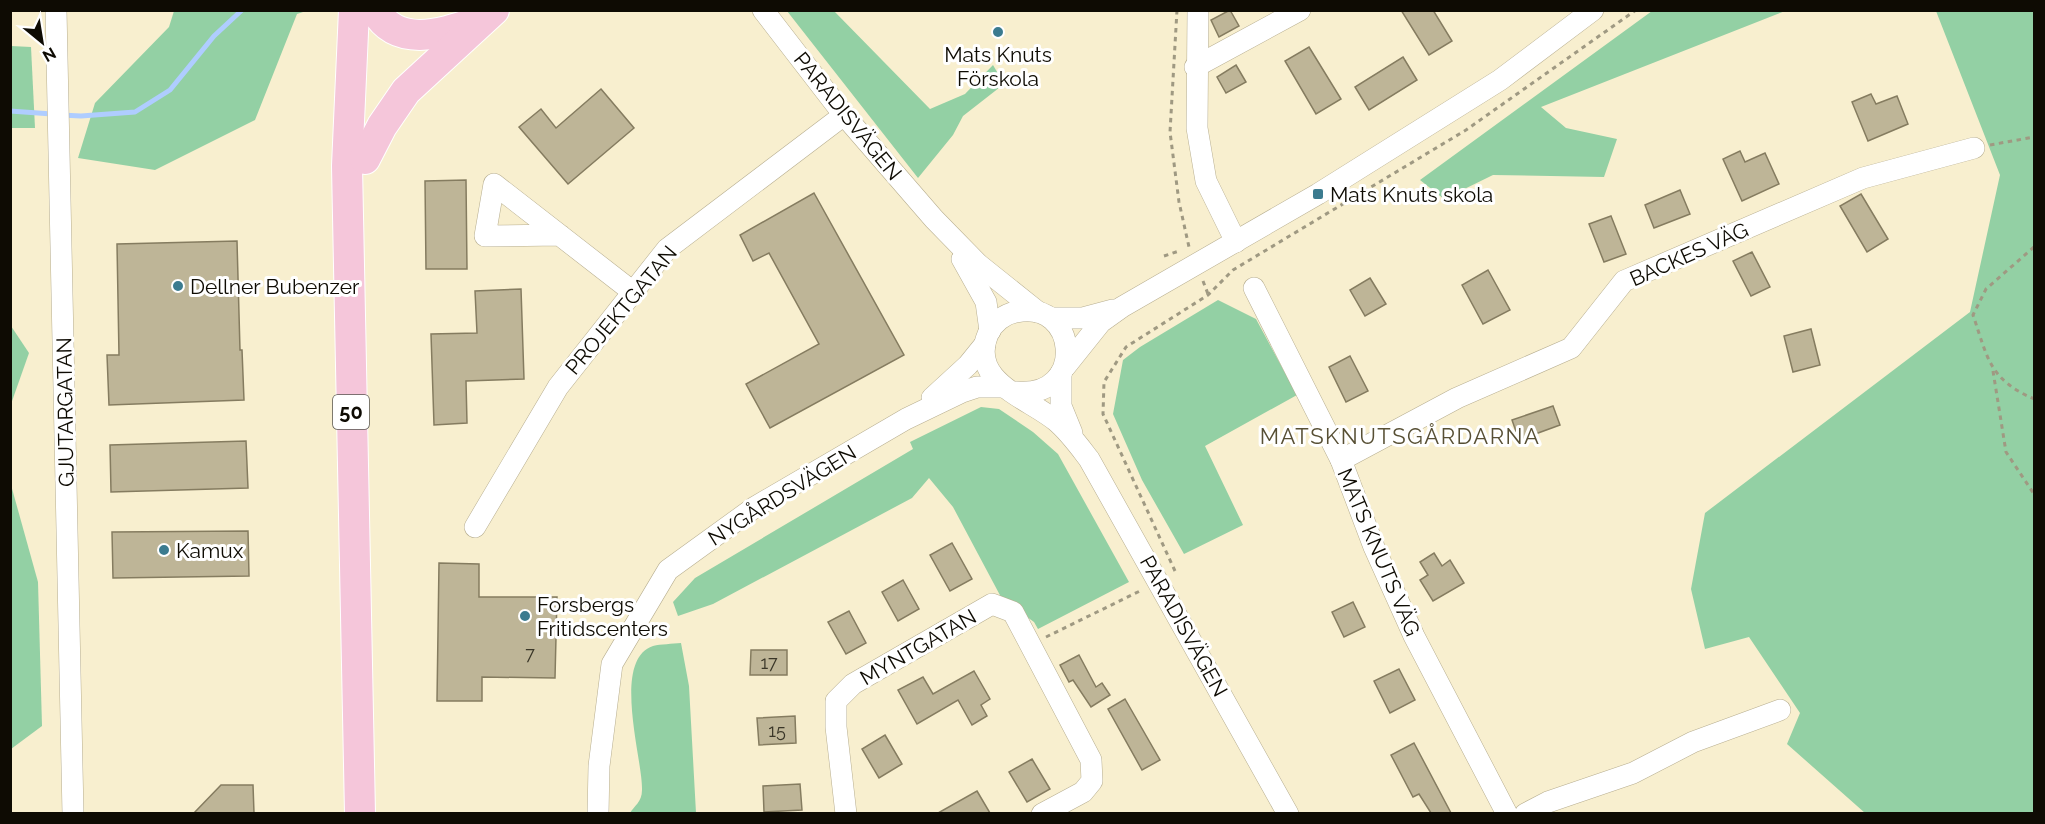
<svg xmlns="http://www.w3.org/2000/svg" width="2045" height="824" font-family="Raleway,sans-serif">
	<rect width="100%" height="100%" fill="#f8efcf"/>
	<g fill="#93d0a4">
		<path d="M174 11H306L297 14 255 120 155 170 78 158 95 103 169 27Z"/>
		<path d="M787 11H834L930 109 965 94 993 65 1004 84 963 116 953 135 918 178Z"/>
		<path d="M1652 11H1785L1541 107 1566 128 1617 139 1604 177 1493 175 1444 199 1420 180Z"/>
		<path d="M1936 11H2034V813H1865L1787 744 1800 713 1749 637 1705 649 1691 589 1705 513 1970 312 2000 175Z"/>
		<path d="M11 46 31 47 35 128H11Z"/>
		<path d="M1218 300 1256 319 1297 395 1205 446 1243 525 1184 554 1142 480 1113 414 1123 360 1140 347Z"/>
		<path d="M11 326 29 353 11 404Z"/>
		<path d="M981 407 999 409 1033 432 1058 454 1129 582 1038 629 1034 622 1002 599 953 507 929 478 912 498 713 604 678 616 673 602 695 578 913 449 910 442Z"/>
		<path d="M11 485 38 582 42 726 11 749Z"/>
		<path d="M681 643 689 686 696 813H630C634 806 642 802 642 790 643 760 611 660 653 646 661 644 672 644 681 643Z"/>
	</g>
	<g fill="none" stroke-linecap="round" stroke-linejoin="round">
		<g stroke="#afcdff" stroke-width="5">
			<path d="M10 111 52 114"/>
			<path d="M61 115 81 116 135 112 170 90 214 36 242 10"/>
		</g>
	</g>
	<g fill="#beb597" stroke="#857c60" stroke-width="1.5">
		<path d="M1230 10 1239 26 1219 37 1211 20Z"/>
		<path d="M1401 10H1433L1452 41 1429 55Z"/>
		<path d="M1309 47 1341 99 1316 114 1285 61Z"/>
		<path d="M1403 57 1417 80 1369 110 1355 87Z"/>
		<path d="M1236 65 1246 82 1226 93 1217 77Z"/>
		<path d="M601 89 634 128 568 184 519 127 541 109 556 128Z"/>
		<path d="M1871 94 1876 104 1897 96 1908 124 1868 141 1852 102Z"/>
		<path d="M1740 151 1745 162 1765 153 1779 184 1742 201 1723 159Z"/>
		<path d="M466 180 467 269H426L425 181Z"/>
		<path d="M1680 190 1690 214 1654 228 1645 205Z"/>
		<path d="M814 193 904 355 770 428 746 384 819 344 769 253 753 261 740 235Z"/>
		<path d="M1861 194 1888 239 1867 252 1840 206Z"/>
		<path d="M1611 216 1626 254 1604 262 1589 224Z"/>
		<path d="M237 241 240 350H242L244 400 109 405 107 355H119L117 244Z"/>
		<path d="M1752 252 1770 287 1751 296 1733 261Z"/>
		<path d="M1488 270 1510 310 1483 324 1462 285Z"/>
		<path d="M1370 278 1386 304 1365 316 1350 290Z"/>
		<path d="M521 289 524 379 466 381 467 423 434 425 431 334 477 333 475 291Z"/>
		<path d="M1811 329 1820 365 1793 372 1784 336Z"/>
		<path d="M1350 356 1368 391 1346 402 1329 367Z"/>
		<path d="M1553 406 1560 425 1519 440 1512 420Z"/>
		<path d="M246 441 248 488 111 492 110 445Z"/>
		<path d="M248 531 249 576 113 578 112 532Z"/>
		<path d="M952 543 972 579 950 591 930 555Z"/>
		<path d="M1434 553 1442 566 1450 560 1464 583 1433 601 1420 580 1428 575 1420 562Z"/>
		<path d="M439 563 479 564V597H557L555 678 482 677V701H437Z"/>
		<path d="M903 580 919 609 898 621 882 592Z"/>
		<path d="M1353 602 1365 627 1344 637 1332 612Z"/>
		<path d="M849 611 866 643 846 654 828 622Z"/>
		<path d="M751 650H787V675H750Z"/>
		<path d="M1079 655 1096 687 1102 683 1110 695 1091 707 1073 680 1069 682 1060 665Z"/>
		<path d="M1399 669 1415 700 1390 713 1374 681Z"/>
		<path d="M974 671 990 699 981 705 987 716 972 725 958 700 917 724 898 690 923 677 933 694Z"/>
		<path d="M1125 699 1160 760 1142 770 1108 709Z"/>
		<path d="M795 716 796 743 759 745 757 718Z"/>
		<path d="M885 735 902 764 879 778 862 749Z"/>
		<path d="M1414 743 1451 813H1431L1419 794 1413 797 1391 755Z"/>
		<path d="M1032 759 1050 789 1027 802 1009 772Z"/>
		<path d="M800 784 802 810 764 812 763 786Z"/>
		<path d="M221 785H253L254 813H194Z"/>
		<path d="M977 791 990 813H938Z"/>
	</g>
	<g fill="none" stroke-linecap="round" stroke-linejoin="round">
		<g stroke="#b7ae90" stroke-width="22">
			<g id="minor">
				<path d="M56 10 73 814"/>
				<path d="M763 10 844 115 934 219 978 264 1038 312"/>
				<path d="M1198 10 1197 128 1206 181 1236 242"/>
				<path d="M1195 67 1300 10"/>
				<path d="M560 235 485 236 494 184 633 292"/>
				<path d="M962 259 986 302 990 331"/>
				<path d="M1254 288 1341 460 1374 547 1414 636 1507 814"/>
				<path d="M1051 318H1083L1113 310"/>
				<path d="M1065 367 1101 322 1122 307 1318 194 1500 80 1593 10"/>
				<path d="M1061 373V406L1072 433"/>
				<path d="M1016 392C1088 399 1078 298 1016 312 1004 314 993 323 988 334 968 381 1028 398 1056 421 1069 432 1079 446 1089 459L1288 814"/>
				<path d="M932 398 968 365 985 344"/>
				<path d="M1341 460 1457 398 1571 348 1624 281 1863 178 1974 148"/>
				<path d="M475 527 558 387 667 249 844 115"/>
				<path d="M598 814 599 766 612 664 668 570 755 507 906 419 962 392 977 387H1003"/>
				<path d="M846 814 836 727V701L853 684 992 604 1013 612 1091 760 1092 781 1083 792 1042 814"/>
				<path d="M1525 814 1548 802 1633 773 1693 742 1780 710"/>
			</g>
		</g>
		<g stroke="#fff" stroke-width="32">
			<g id="highway">
				<path d="M354 10 347 166 360 814"/>
				<path d="M375 10C397 48 440 34 474 23"/>
				<path d="M365 159 382 126 406 91 494 10"/>
			</g>
		</g>
		<g stroke="#9f9982" stroke-width="3" stroke-dasharray="4.5 4.5" stroke-linecap="butt">
			<path d="M1177 10 1170 132 1179 202 1189 247"/>
			<path d="M1990 145 2034 137"/>
			<path d="M2034 247 1986 289 1973 315C1988 359 1989 379 2034 399"/>
			<path d="M1164 256 1179 251"/>
			<path d="M1203 281 1208 294"/>
			<path d="M1993 371 2006 452 2034 494"/>
			<path d="M1175 571 1103 414 1104 382 1126 347 1208 295 1233 270 1466 130 1636 10"/>
			<path d="M1046 637 1142 590"/>
		</g>
		<use href="#minor" stroke="#fff" stroke-width="21"/>
		<use href="#highway" stroke="#f5c6da" stroke-width="30"/>
	</g>
	<g fill="#3b7b8f" stroke="#fff" stroke-width="2">
		<circle cx="998" cy="32" r="6"/>
		<rect x="1312" y="188" width="12" height="12" rx="3"/>
		<circle cx="178" cy="286" r="6"/>
		<circle cx="164" cy="550" r="6"/>
		<circle cx="525" cy="616" r="6"/>
	</g>
	<g text-anchor="middle" dominant-baseline="central" stroke-width="6" stroke-linejoin="round" paint-order="stroke">
		<g font-size="18" fill="#3a3628">
			<text x="530" y="653">7</text>
			<text x="769" y="662">17</text>
			<text x="777" y="730">15</text>
		</g>
		<rect fill="#fff" stroke="#56544f" stroke-width="1.5" x="333" y="395" width="36" height="34" rx="4.5"/>
		<g font-size="20" font-weight="bold" fill="#0e0b03">
			<text x="351" y="412">50</text>
		</g>
		<g font-size="21" fill="#0e0b03" stroke="#fff" text-anchor="start">
			<text x="998" y="54" text-anchor="middle">Mats Knuts<tspan x="998" dy="24">Förskola</tspan></text>
			<text x="1330" y="194">Mats Knuts skola</text>
			<text x="190" y="286">Dellner Bubenzer</text>
			<text x="176" y="550">Kamux</text>
			<text x="537" y="604">Forsbergs<tspan x="537" dy="24">Fritidscenters</tspan></text>
		</g>
		<g font-size="21" fill="#0e0b03" stroke="#fff">
			<text transform="translate(848 116) rotate(51)">PARADISVÄGEN</text>
			<text transform="translate(1689 254) rotate(-24)">BACKES VÄG</text>
			<text transform="translate(621 310) rotate(-50)">PROJEKTGATAN</text>
			<text transform="translate(65 412) rotate(-91)">GJUTARGATAN</text>
			<text transform="translate(782 495) rotate(-32)">NYGÅRDSVÄGEN</text>
			<text transform="translate(1379 552) rotate(67)">MATS KNUTS VÄG</text>
			<text transform="translate(1184 626) rotate(61)">PARADISVÄGEN</text>
			<text transform="translate(918 647) rotate(-30)">MYNTGATAN</text>
		</g>
		<g font-size="22" letter-spacing="1.5" fill="#574f34" stroke="#fff">
			<text x="1400" y="436">MATSKNUTSGÅRDARNA</text>
		</g>
	</g>
	<rect width="2045" height="824" fill="none" stroke="#0e0b03" stroke-width="24"/>
	<g transform="translate(42 42) rotate(150)" stroke="#ffffff" stroke-width="4.5" paint-order="stroke">
	<path d="M0-4.5L10 22L0 15L-10 22Z" fill="#0e0b03"/>
	<text y="-9" font-size="16" font-weight="bold" text-anchor="middle" fill="#0e0b03">N</text>
	</g>
</svg>
